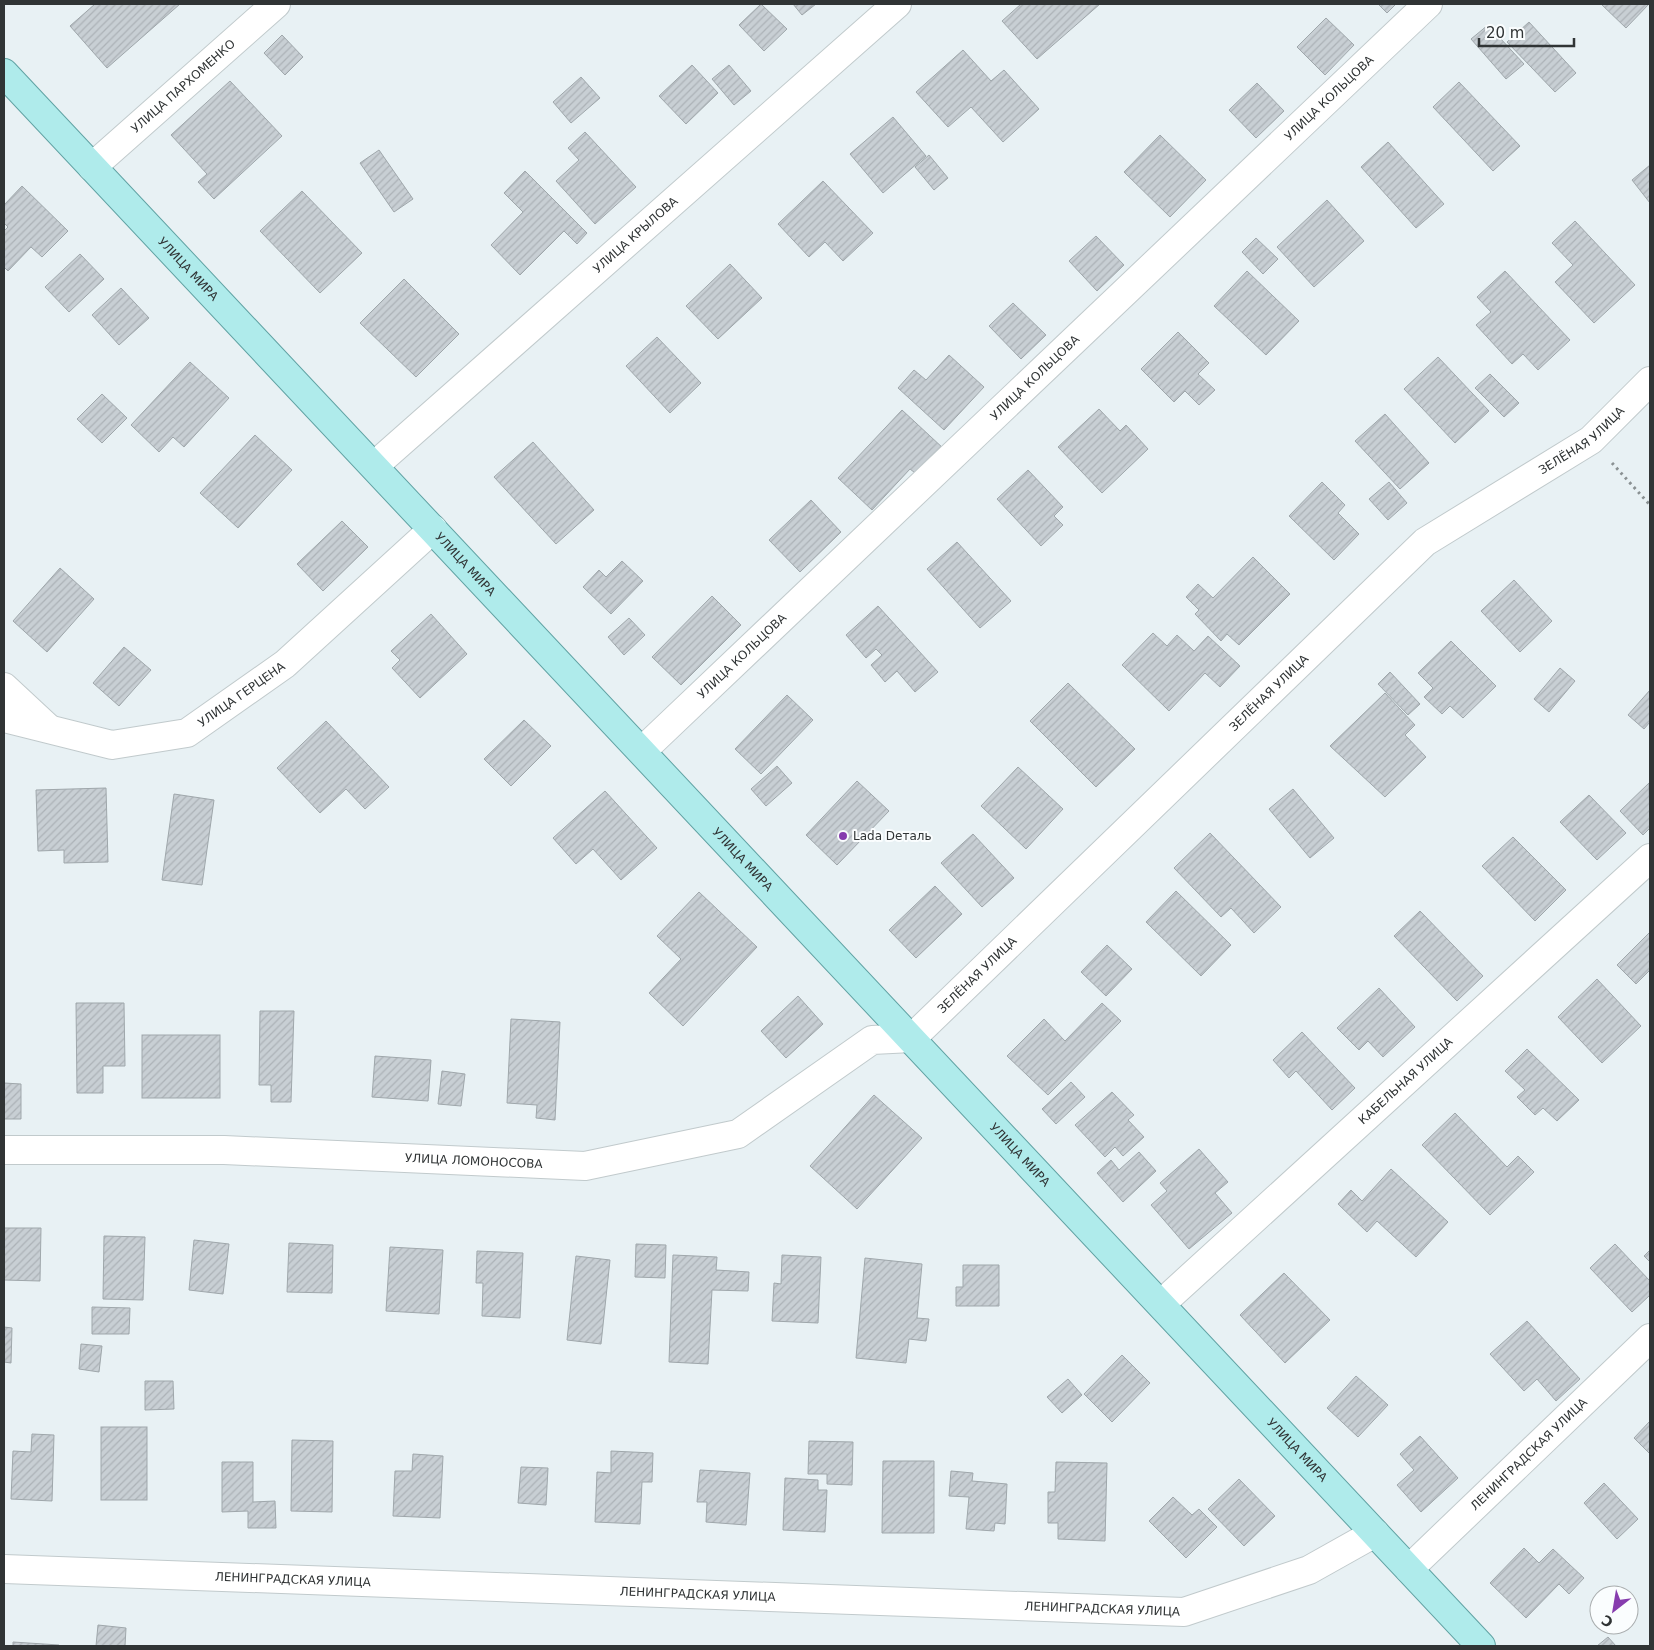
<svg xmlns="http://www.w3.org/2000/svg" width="1654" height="1650" font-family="'DejaVu Sans',sans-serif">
	<defs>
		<pattern id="building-hatch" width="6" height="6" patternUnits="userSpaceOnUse" patternTransform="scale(1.25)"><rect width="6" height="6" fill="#c8cfd4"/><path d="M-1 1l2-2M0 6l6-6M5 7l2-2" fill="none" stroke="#acb2b7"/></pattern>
	</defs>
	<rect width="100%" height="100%" fill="#e8f1f4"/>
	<g fill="url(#building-hatch)" stroke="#9fa7ab">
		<path d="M95 4H180L107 68 70 26Z"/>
		<path d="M761 4 787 29 764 51 739 25Z"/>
		<path d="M793 4H816L802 15Z"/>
		<path d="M1021 4H1100L1037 59 1002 21Z"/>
		<path d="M1378 4H1396L1387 13Z"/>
		<path d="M1601 4H1649L1626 28Z"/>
		<path d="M1326 18 1354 45 1325 75 1297 47Z"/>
		<path d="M1529 22 1576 73 1555 92 1507 42Z"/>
		<path d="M1488 25 1524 64 1506 79 1471 39Z"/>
		<path d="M282 35 303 57 285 75 264 53Z"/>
		<path d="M963 50 991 81 1004 70 1039 109 1003 142 971 107 948 127 916 92Z"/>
		<path d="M692 65 718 93 686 124 659 96Z"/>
		<path d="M729 65 751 91 734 105 712 79Z"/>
		<path d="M581 77 600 98 571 123 553 102Z"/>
		<path d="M230 81 282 136 214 199 198 182 207 174 171 135Z"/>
		<path d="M1459 82 1520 146 1493 171 1433 107Z"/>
		<path d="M1257 83 1284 111 1256 138 1229 110Z"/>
		<path d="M893 117 926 156 883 193 850 154Z"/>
		<path d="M585 132 636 187 595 224 556 181 579 160 568 148Z"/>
		<path d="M1160 135 1206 180 1170 217 1124 172Z"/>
		<path d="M1388 142 1444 204 1416 228 1361 167Z"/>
		<path d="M379 150 413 199 394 212 360 163Z"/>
		<path d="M929 155 948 178 934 190 915 167Z"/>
		<path d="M1650 165V203L1632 180Z"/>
		<path d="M525 171 587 233 577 244 564 231 520 275 491 245 523 212 504 193Z"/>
		<path d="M823 181 873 233 843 261 825 242 809 257 778 224Z"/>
		<path d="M22 186 68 231 42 257 31 247 8 271 4 267V231L8 227 4 223V205Z"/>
		<path d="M302 191 362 253 320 293 260 231Z"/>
		<path d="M1327 200 1364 241 1314 287 1277 247Z"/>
		<path d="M1575 221 1635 285 1594 323 1555 282 1573 265 1552 243Z"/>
		<path d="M1096 236 1124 265 1097 291 1069 261Z"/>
		<path d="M1256 238 1278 259 1263 274 1242 252Z"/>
		<path d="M80 254 104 279 69 312 45 287Z"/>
		<path d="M730 264 762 298 718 339 686 306Z"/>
		<path d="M1247 271 1299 321 1266 355 1214 306Z"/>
		<path d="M1505 271 1570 340 1538 370 1523 354 1512 364 1476 325 1491 312 1477 297Z"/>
		<path d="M404 279 459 334 416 377 360 323Z"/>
		<path d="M121 288 149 318 119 345 92 315Z"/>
		<path d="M1013 303 1046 335 1021 359 989 326Z"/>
		<path d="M1178 332 1209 363 1198 374 1215 390 1199 405 1185 391 1174 402 1141 369Z"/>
		<path d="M657 337 701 383 670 413 626 366Z"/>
		<path d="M949 355 984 387 944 430 898 388 914 370 926 380Z"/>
		<path d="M1438 357 1489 411 1455 443 1404 389Z"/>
		<path d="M190 362 229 398 184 447 173 437 159 452 131 425Z"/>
		<path d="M1490 374 1519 403 1504 417 1475 388Z"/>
		<path d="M102 394 127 418 102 443 77 419Z"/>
		<path d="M1099 409 1120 431 1126 425 1148 449 1102 493 1058 447Z"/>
		<path d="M902 410 944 449 919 476 910 469 872 510 838 478Z"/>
		<path d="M1385 414 1429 463 1400 489 1355 441Z"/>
		<path d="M255 435 292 470 238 528 200 493Z"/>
		<path d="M533 442 594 510 556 544 494 477Z"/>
		<path d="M1028 470 1063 507 1054 516 1063 525 1041 546 997 499Z"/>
		<path d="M1322 482 1345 505 1338 513 1359 534 1334 560 1289 516Z"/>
		<path d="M1389 482 1407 503 1388 520 1369 499Z"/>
		<path d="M811 500 841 532 800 572 769 540Z"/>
		<path d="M342 521 368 547 323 591 297 564Z"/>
		<path d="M957 542 1011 601 980 628 927 569Z"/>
		<path d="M1253 557 1290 594 1239 645 1227 634 1221 641 1195 614 1199 610 1186 597 1198 584 1213 598Z"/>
		<path d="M622 561 643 581 611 614 583 587 599 570 606 577Z"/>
		<path d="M60 568 94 599 47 652 13 621Z"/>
		<path d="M1514 580 1552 621 1520 652 1481 611Z"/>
		<path d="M712 596 741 625 681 685 652 657Z"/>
		<path d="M878 606 938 672 915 692 897 671 885 682 871 665 882 655 876 649 866 658 846 635Z"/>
		<path d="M431 614 467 654 420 698 392 668 400 660 391 651Z"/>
		<path d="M629 618 645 635 624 655 608 637Z"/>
		<path d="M1153 633 1167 646 1177 635 1194 651 1208 636 1240 666 1220 687 1205 673 1169 711 1122 665Z"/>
		<path d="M1451 641 1496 686 1463 718 1450 706 1442 714 1424 697 1433 688 1418 673Z"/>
		<path d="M124 647 151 670 119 706 93 683Z"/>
		<path d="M1560 668 1575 681 1549 712 1534 699Z"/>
		<path d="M1390 672 1420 704 1408 715 1378 684Z"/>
		<path d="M1068 683 1135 749 1096 787 1030 721Z"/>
		<path d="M1650 690V722L1644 729 1628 715Z"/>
		<path d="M1385 693 1415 725 1405 735 1426 757 1385 797 1330 746Z"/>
		<path d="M787 695 813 720 761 774 735 749Z"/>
		<path d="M524 720 551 746 511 786 484 759Z"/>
		<path d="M326 721 389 787 365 809 346 789 320 813 277 768Z"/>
		<path d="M777 766 792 783 766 806 751 789Z"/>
		<path d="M1018 767 1063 809 1026 849 981 806Z"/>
		<path d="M857 781 889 811 837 865 806 835Z"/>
		<path d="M1649 783 1650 828 1643 835 1620 811Z"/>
		<path d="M106 788 108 862 64 863V850L38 851 36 790Z"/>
		<path d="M1293 789 1334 838 1310 858 1269 809Z"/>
		<path d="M605 791 657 848 621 880 593 849 576 864 553 838Z"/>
		<path d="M174 794 214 800 202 885 162 880Z"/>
		<path d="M1589 795 1626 833 1597 860 1560 822Z"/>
		<path d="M1210 833 1281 907 1254 933 1231 908 1221 917 1174 868Z"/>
		<path d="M973 834 1014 878 982 907 941 863Z"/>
		<path d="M1513 837 1566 890 1535 921 1482 866Z"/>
		<path d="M935 886 962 914 916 958 889 930Z"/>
		<path d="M1176 891 1231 945 1201 976 1146 922Z"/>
		<path d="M699 892 757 947 683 1026 649 993 681 959 657 936Z"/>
		<path d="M1420 911 1483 976 1457 1001 1394 936Z"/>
		<path d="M1650 932V970L1636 984 1617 965Z"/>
		<path d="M1107 945 1132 969 1106 996 1081 972Z"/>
		<path d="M1597 979 1641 1026 1602 1063 1558 1017Z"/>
		<path d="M1379 988 1415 1027 1383 1057 1368 1041 1359 1050 1337 1028Z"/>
		<path d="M798 996 823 1024 786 1058 761 1031Z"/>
		<path d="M76 1003H124L125 1066H103V1093H77Z"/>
		<path d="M1102 1003 1121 1021 1048 1095 1007 1056 1044 1019 1065 1041Z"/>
		<path d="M260 1011H294L291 1102H271V1085H259Z"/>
		<path d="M511 1019 560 1022 555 1120 536 1118 537 1105 507 1103Z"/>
		<path d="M1302 1032 1355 1088 1332 1110 1296 1071 1289 1078 1273 1060Z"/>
		<rect x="142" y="1035" width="78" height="63"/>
		<path d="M1527 1049 1579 1100 1557 1121 1543 1108 1535 1115 1517 1097 1525 1090 1505 1071Z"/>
		<path d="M375 1056 431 1060 428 1101 372 1097Z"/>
		<path d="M442 1071 465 1074 461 1106 438 1104Z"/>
		<path d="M1071 1082 1085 1097 1056 1124 1042 1109Z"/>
		<path d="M4 1083 21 1084V1119H4Z"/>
		<path d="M1112 1092 1134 1115 1128 1120 1144 1137 1123 1156 1115 1147 1105 1157 1075 1125Z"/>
		<path d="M874 1095 922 1138 857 1209 810 1166Z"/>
		<path d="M1455 1113 1507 1167 1518 1156 1534 1172 1490 1215 1422 1145Z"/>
		<path d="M1199 1149 1228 1182 1215 1193 1232 1213 1189 1249 1151 1205 1167 1191 1160 1183Z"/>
		<path d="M1139 1152 1156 1171 1123 1202 1097 1173 1111 1160 1119 1170Z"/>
		<path d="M1391 1169 1448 1222 1416 1257 1377 1221 1367 1232 1338 1204 1351 1190 1362 1201Z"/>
		<path d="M4 1228H41L40 1281 4 1280Z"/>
		<path d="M104 1236 145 1237 143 1300 103 1299Z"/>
		<path d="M194 1240 229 1244 223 1294 189 1290Z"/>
		<path d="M289 1243 333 1245 332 1293 287 1292Z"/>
		<path d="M636 1244 666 1245 665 1278 635 1277Z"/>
		<path d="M1615 1244 1650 1281V1295L1632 1312 1590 1268Z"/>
		<path d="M390 1247 443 1250 439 1314 386 1311Z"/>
		<path d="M1650 1250V1262L1644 1256Z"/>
		<path d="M477 1251 523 1253 520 1318 482 1316 483 1283H476Z"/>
		<path d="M673 1255 717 1257 716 1270 749 1272 748 1291 712 1290 708 1364 669 1362Z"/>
		<path d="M782 1255 821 1257 818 1323 772 1321 774 1283 781 1284Z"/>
		<path d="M576 1256 610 1260 601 1344 567 1340Z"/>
		<path d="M865 1258 922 1264 917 1318 929 1319 926 1341 909 1339 906 1363 856 1358Z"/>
		<path d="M963 1265H999V1306H956V1287H963Z"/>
		<path d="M1284 1273 1330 1320 1285 1363 1240 1315Z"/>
		<path d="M92 1307 130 1308 129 1334H92Z"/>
		<path d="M1527 1321 1580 1379 1556 1401 1537 1379 1524 1391 1490 1354Z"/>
		<path d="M4 1327 12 1328 11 1363 4 1362Z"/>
		<path d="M81 1344 102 1346 99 1372 79 1369Z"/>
		<path d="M1122 1355 1150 1383 1112 1422 1084 1394Z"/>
		<path d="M1356 1376 1388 1405 1358 1437 1327 1408Z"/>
		<path d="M1068 1379 1082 1395 1062 1413 1047 1397Z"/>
		<path d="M145 1381H173L174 1409 145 1410Z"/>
		<path d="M1650 1421V1454L1634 1438Z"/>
		<rect x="101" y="1427" width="46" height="73"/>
		<path d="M32 1434 54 1435 52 1501 11 1499 13 1451 31 1452Z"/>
		<path d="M1420 1436 1458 1478 1421 1512 1397 1485 1414 1470 1400 1454Z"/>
		<path d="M292 1440 333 1441 332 1512 291 1511Z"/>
		<path d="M809 1441 853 1442 852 1485 827 1484V1474H808Z"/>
		<path d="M611 1451 653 1453 652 1482H642L640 1524 595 1522 597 1472 611 1473Z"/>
		<path d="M413 1454 443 1456 440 1518 393 1516 395 1471H412Z"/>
		<path d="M883 1461H934V1533H882Z"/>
		<path d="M222 1462H253V1502L275 1501 276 1528H248V1511L222 1512Z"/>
		<path d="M1056 1462 1107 1463 1105 1541 1058 1539V1523H1048V1492H1055Z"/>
		<path d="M521 1467 548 1468 546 1505 518 1503Z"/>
		<path d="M700 1470 750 1473 746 1525 706 1522 707 1502H697Z"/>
		<path d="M951 1471 973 1473 972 1481 1007 1484 1005 1524 995 1523 994 1531 966 1529 969 1497 949 1496Z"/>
		<path d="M785 1478 818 1480V1490H827L825 1532 783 1530Z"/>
		<path d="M1239 1479 1275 1516 1244 1546 1208 1509Z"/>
		<path d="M1604 1483 1638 1519 1617 1539 1584 1503Z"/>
		<path d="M1173 1497 1192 1515 1199 1509 1217 1527 1186 1558 1149 1521Z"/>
		<path d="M1524 1548 1539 1563 1553 1549 1584 1578 1569 1594 1559 1584 1526 1618 1490 1583Z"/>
		<path d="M98 1625 126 1628 125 1646H96Z"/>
		<path d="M1608 1637 1616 1646H1597Z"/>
		<path d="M13 1642 59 1645V1646H13Z"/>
	</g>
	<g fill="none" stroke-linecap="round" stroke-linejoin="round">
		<g stroke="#c1cacc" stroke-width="30">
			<g id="minor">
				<path id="s1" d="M92 167 276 4"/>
				<path id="s2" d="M374 466 897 4"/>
				<path d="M4 687 47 727"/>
				<path id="s3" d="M4 718 112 745 187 733 285 664 433 529"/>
				<path id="s4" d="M642 751 1428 4"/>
				<path id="s5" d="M4 1150H224L585 1166 738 1134 872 1040 912 1038 1425 542 1591 440 1650 381"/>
				<path id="s6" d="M1161 1304 1650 858"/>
				<path id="s7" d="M4 1569 1184 1612 1309 1570 1375 1533"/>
				<path id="s8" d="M1409 1569 1650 1338"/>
			</g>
		</g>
		<g stroke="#60a2a3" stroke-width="30">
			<g id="major">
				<path id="s9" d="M4 73 1481 1646"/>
			</g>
		</g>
		<path stroke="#8a9193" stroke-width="3" stroke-dasharray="2.5 4" stroke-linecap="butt" d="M1612 463 1650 505"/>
		<use href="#minor" stroke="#fff" stroke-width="28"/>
		<use href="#major" stroke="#afebeb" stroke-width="28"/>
	</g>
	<circle fill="#863cae" stroke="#fafdfe" stroke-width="2" cx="843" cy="836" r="5"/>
	<g text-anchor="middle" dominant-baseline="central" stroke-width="4" stroke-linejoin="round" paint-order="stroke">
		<g font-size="12" fill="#303435" stroke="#fafdfe">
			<text stroke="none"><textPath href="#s1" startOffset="122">УЛИЦА ПАРХОМЕНКО</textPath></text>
			<text stroke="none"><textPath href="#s4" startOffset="948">УЛИЦА КОЛЬЦОВА</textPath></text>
			<text stroke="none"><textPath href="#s2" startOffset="349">УЛИЦА КРЫЛОВА</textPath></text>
			<text stroke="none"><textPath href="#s9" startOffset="269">УЛИЦА МИРА</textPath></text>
			<text stroke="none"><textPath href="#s4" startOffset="542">УЛИЦА КОЛЬЦОВА</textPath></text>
			<text stroke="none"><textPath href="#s5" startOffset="1842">ЗЕЛЁНАЯ УЛИЦА</textPath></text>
			<text stroke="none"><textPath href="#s9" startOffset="674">УЛИЦА МИРА</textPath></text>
			<text stroke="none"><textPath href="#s4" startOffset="138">УЛИЦА КОЛЬЦОВА</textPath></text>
			<text stroke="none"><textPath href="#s5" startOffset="1438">ЗЕЛЁНАЯ УЛИЦА</textPath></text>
			<text stroke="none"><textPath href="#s3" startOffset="254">УЛИЦА ГЕРЦЕНА</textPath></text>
			<text stroke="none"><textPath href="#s9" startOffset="1079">УЛИЦА МИРА</textPath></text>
			<text stroke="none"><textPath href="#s5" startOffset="1032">ЗЕЛЁНАЯ УЛИЦА</textPath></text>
			<text stroke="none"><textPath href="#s6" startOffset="331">КАБЕЛЬНАЯ УЛИЦА</textPath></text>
			<text stroke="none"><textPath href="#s9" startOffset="1484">УЛИЦА МИРА</textPath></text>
			<text stroke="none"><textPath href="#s5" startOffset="470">УЛИЦА ЛОМОНОСОВА</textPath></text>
			<text stroke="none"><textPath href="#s9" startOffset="1889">УЛИЦА МИРА</textPath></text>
			<text stroke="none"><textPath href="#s8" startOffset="166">ЛЕНИНГРАДСКАЯ УЛИЦА</textPath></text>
			<text stroke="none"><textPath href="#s7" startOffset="289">ЛЕНИНГРАДСКАЯ УЛИЦА</textPath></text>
			<text stroke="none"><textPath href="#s7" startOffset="694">ЛЕНИНГРАДСКАЯ УЛИЦА</textPath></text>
			<text stroke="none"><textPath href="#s7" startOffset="1099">ЛЕНИНГРАДСКАЯ УЛИЦА</textPath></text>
		</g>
		<g font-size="12" fill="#303435" stroke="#fafdfe" text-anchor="start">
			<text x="853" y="836">Lada Dеталь</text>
		</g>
	</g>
	<rect width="1654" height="1650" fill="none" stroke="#303435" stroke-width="10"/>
	<g transform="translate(1614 1610) rotate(211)"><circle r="24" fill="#fafdfe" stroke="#a9adae"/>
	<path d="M0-4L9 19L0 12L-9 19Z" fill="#863cae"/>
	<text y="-8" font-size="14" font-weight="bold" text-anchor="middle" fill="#303435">С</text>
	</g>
	<path d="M1479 38v8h95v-8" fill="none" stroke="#303435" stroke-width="2.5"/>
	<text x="1486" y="38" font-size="15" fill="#303435" stroke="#fafdfe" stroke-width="4" paint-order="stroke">20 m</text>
</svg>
